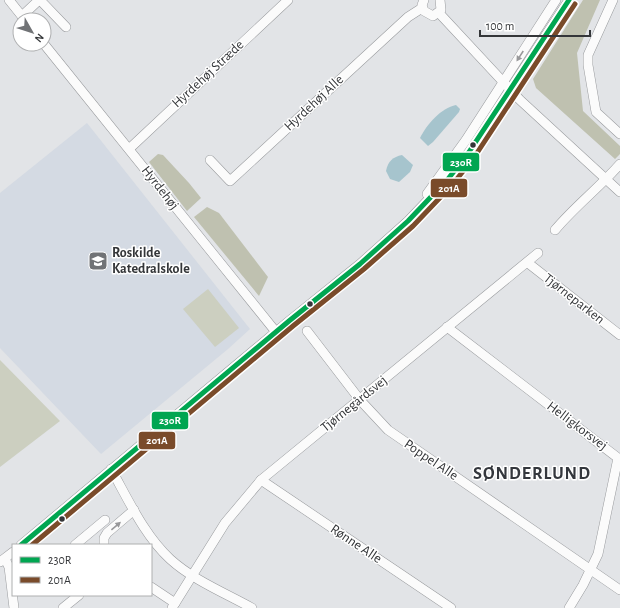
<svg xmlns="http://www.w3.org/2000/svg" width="620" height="608" font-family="'Alegreya Sans',sans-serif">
	<rect width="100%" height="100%" fill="#e2e4e7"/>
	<path fill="#d4dae3" d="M87 123 250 329 228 349 101 454 0 348V193Z"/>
	<g fill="#cccfc0">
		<path d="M208 289 239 328 215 347 183 309Z"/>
		<path d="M0 360 60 421 0 467Z"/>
	</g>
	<g fill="#bfc1b0">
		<path d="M583 0H600L577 53 583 111 620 146V154L615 159 536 88 533 79Z"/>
		<path d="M158 154 163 155 189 183 201 198 187 211 149 162Z"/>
		<path d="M207 207 219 213 268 277 259 296 194 217Z"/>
	</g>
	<g fill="#a6c4cd">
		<path d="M456 105 460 109 459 112 433 142 428 146 420 138C427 124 441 108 456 105Z"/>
		<path d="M402 155 413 165 410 172 399 182 390 179 386 171C388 161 393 157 402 155Z"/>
	</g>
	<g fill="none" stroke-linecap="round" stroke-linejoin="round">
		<g stroke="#989a9d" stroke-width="10">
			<g id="minor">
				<path d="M9 0 25 20"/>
				<path d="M40 0 66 27"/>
				<path d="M424 0 422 5 424 11 433 16 441 10 440 0"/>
				<path d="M613 0 588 55V65L596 112 620 134"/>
				<path d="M439 13 520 100 620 192"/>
				<path d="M22 16 39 0"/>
				<path d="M44 44 276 332"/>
				<path d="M129 149 288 0"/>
				<path d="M210 160 230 181 408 17 422 8"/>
				<path d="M427 194 466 140 556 0"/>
				<path d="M555 230C575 206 599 188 620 164"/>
				<path d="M528 263 620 335"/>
				<path d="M447 327 618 458 598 554 583 585 569 608"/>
				<path d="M307 331 360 400 388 430 620 590"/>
				<path d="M111 469C128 499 144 535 170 559 193 580 225 593 252 608"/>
				<path d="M261 480 451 608"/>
				<path d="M21 545 289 321 360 264 408 221 448 179 469 152 569 0"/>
				<path d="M75 545 105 520"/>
				<path d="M104 545V538L107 533 134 510"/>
				<path d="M5 559 9 567 14 608"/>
				<path d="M0 562 13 552"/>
				<path d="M151 587 175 603"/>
				<path d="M63 608 79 595"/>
				<path d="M172 608 225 523 261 480 538 253"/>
			</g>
		</g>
		<use href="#minor" stroke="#fbfbfb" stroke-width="9"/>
		<g stroke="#fff" stroke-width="8">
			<path id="bus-1" d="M21 545 289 321 360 264 408 221 448 179 469 152 569 0"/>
		</g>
		<g stroke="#fff" stroke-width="8">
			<path id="bus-2" d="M32 545 293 326 364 269 413 226 453 184 475 156 575 4"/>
		</g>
		<use href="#bus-1" stroke="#00a651" stroke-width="5"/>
		<use href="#bus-2" stroke="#7a4b2a" stroke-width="5"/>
	</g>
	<defs><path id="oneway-solid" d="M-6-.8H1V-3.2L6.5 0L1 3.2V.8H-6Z"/></defs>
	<g fill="#98989a">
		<use href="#oneway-solid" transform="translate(520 56) rotate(123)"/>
		<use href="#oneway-solid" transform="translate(116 526) rotate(-40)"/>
	</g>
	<defs>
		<g id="university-square" transform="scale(1)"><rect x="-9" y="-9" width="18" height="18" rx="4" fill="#717376" stroke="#fff"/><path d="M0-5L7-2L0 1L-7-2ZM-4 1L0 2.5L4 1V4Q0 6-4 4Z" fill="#fff"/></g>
	</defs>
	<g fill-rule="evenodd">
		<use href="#university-square" x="98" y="261"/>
	</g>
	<g fill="#343639" stroke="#fff" stroke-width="1.5">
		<circle cx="473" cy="145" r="3.5"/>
		<circle cx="310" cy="304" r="3.5"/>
		<circle cx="62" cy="519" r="3.5"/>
	</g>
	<g text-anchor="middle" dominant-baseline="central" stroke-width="3" stroke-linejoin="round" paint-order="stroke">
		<g font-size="14" fill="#343639" stroke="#fff">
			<text transform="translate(208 74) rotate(-43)">Hyrdehøj Stræde</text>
			<text transform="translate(314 103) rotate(-43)">Hyrdehøj Alle</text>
			<text transform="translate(160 188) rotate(52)">Hyrdehøj</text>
			<text transform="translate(574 299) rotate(38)">Tjørneparken</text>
			<text transform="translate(354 404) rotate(-39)">Tjørnegårdsvej</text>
			<text transform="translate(577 426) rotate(37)">Helligkorsvej</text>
			<text transform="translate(431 460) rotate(34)">Poppel Alle</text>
			<text transform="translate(356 544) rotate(34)">Rønne Alle</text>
		</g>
		<g font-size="14" font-weight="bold" fill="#343639" stroke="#fff" text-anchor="start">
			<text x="112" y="253">Roskilde<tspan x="112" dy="16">Katedralskole</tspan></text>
		</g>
		<g font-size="18" font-weight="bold" letter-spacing="1" fill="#34373d" stroke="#fff">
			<text x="532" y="474">SØNDERLUND</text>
		</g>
	</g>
	<g stroke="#fff" stroke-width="1.5">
		<rect x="442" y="152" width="38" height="20" rx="4" fill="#00a651"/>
		<rect x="430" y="178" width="38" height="20" rx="4" fill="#7a4b2a"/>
		<rect x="151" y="411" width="38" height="19" rx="4" fill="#00a651"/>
		<rect x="138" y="431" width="38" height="19" rx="4" fill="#7a4b2a"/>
	</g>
	<g font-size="11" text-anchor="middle" font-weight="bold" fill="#fff">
		<text x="461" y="166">230R</text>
		<text x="449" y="192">201A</text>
		<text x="170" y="424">230R</text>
		<text x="157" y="444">201A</text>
	</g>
	<rect x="12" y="544" width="140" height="52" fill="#ffffff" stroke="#aeafb0"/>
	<rect x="20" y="557" width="20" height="6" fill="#00a651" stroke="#aeafb0"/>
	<text x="48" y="564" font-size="12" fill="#343639">230R</text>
	<rect x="20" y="577" width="20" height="6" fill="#7a4b2a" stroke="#aeafb0"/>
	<text x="48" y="584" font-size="12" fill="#343639">201A</text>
	<g transform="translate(32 32) rotate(129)"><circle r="19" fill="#ffffff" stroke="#aeafb0"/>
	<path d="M0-3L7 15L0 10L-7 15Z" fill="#717376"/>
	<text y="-6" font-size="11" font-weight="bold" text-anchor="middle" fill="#343639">N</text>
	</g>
	<path d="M480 30v6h110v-6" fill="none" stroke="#343639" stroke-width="2"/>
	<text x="486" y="30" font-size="12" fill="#343639" stroke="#ffffff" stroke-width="3" paint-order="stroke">100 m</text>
</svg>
